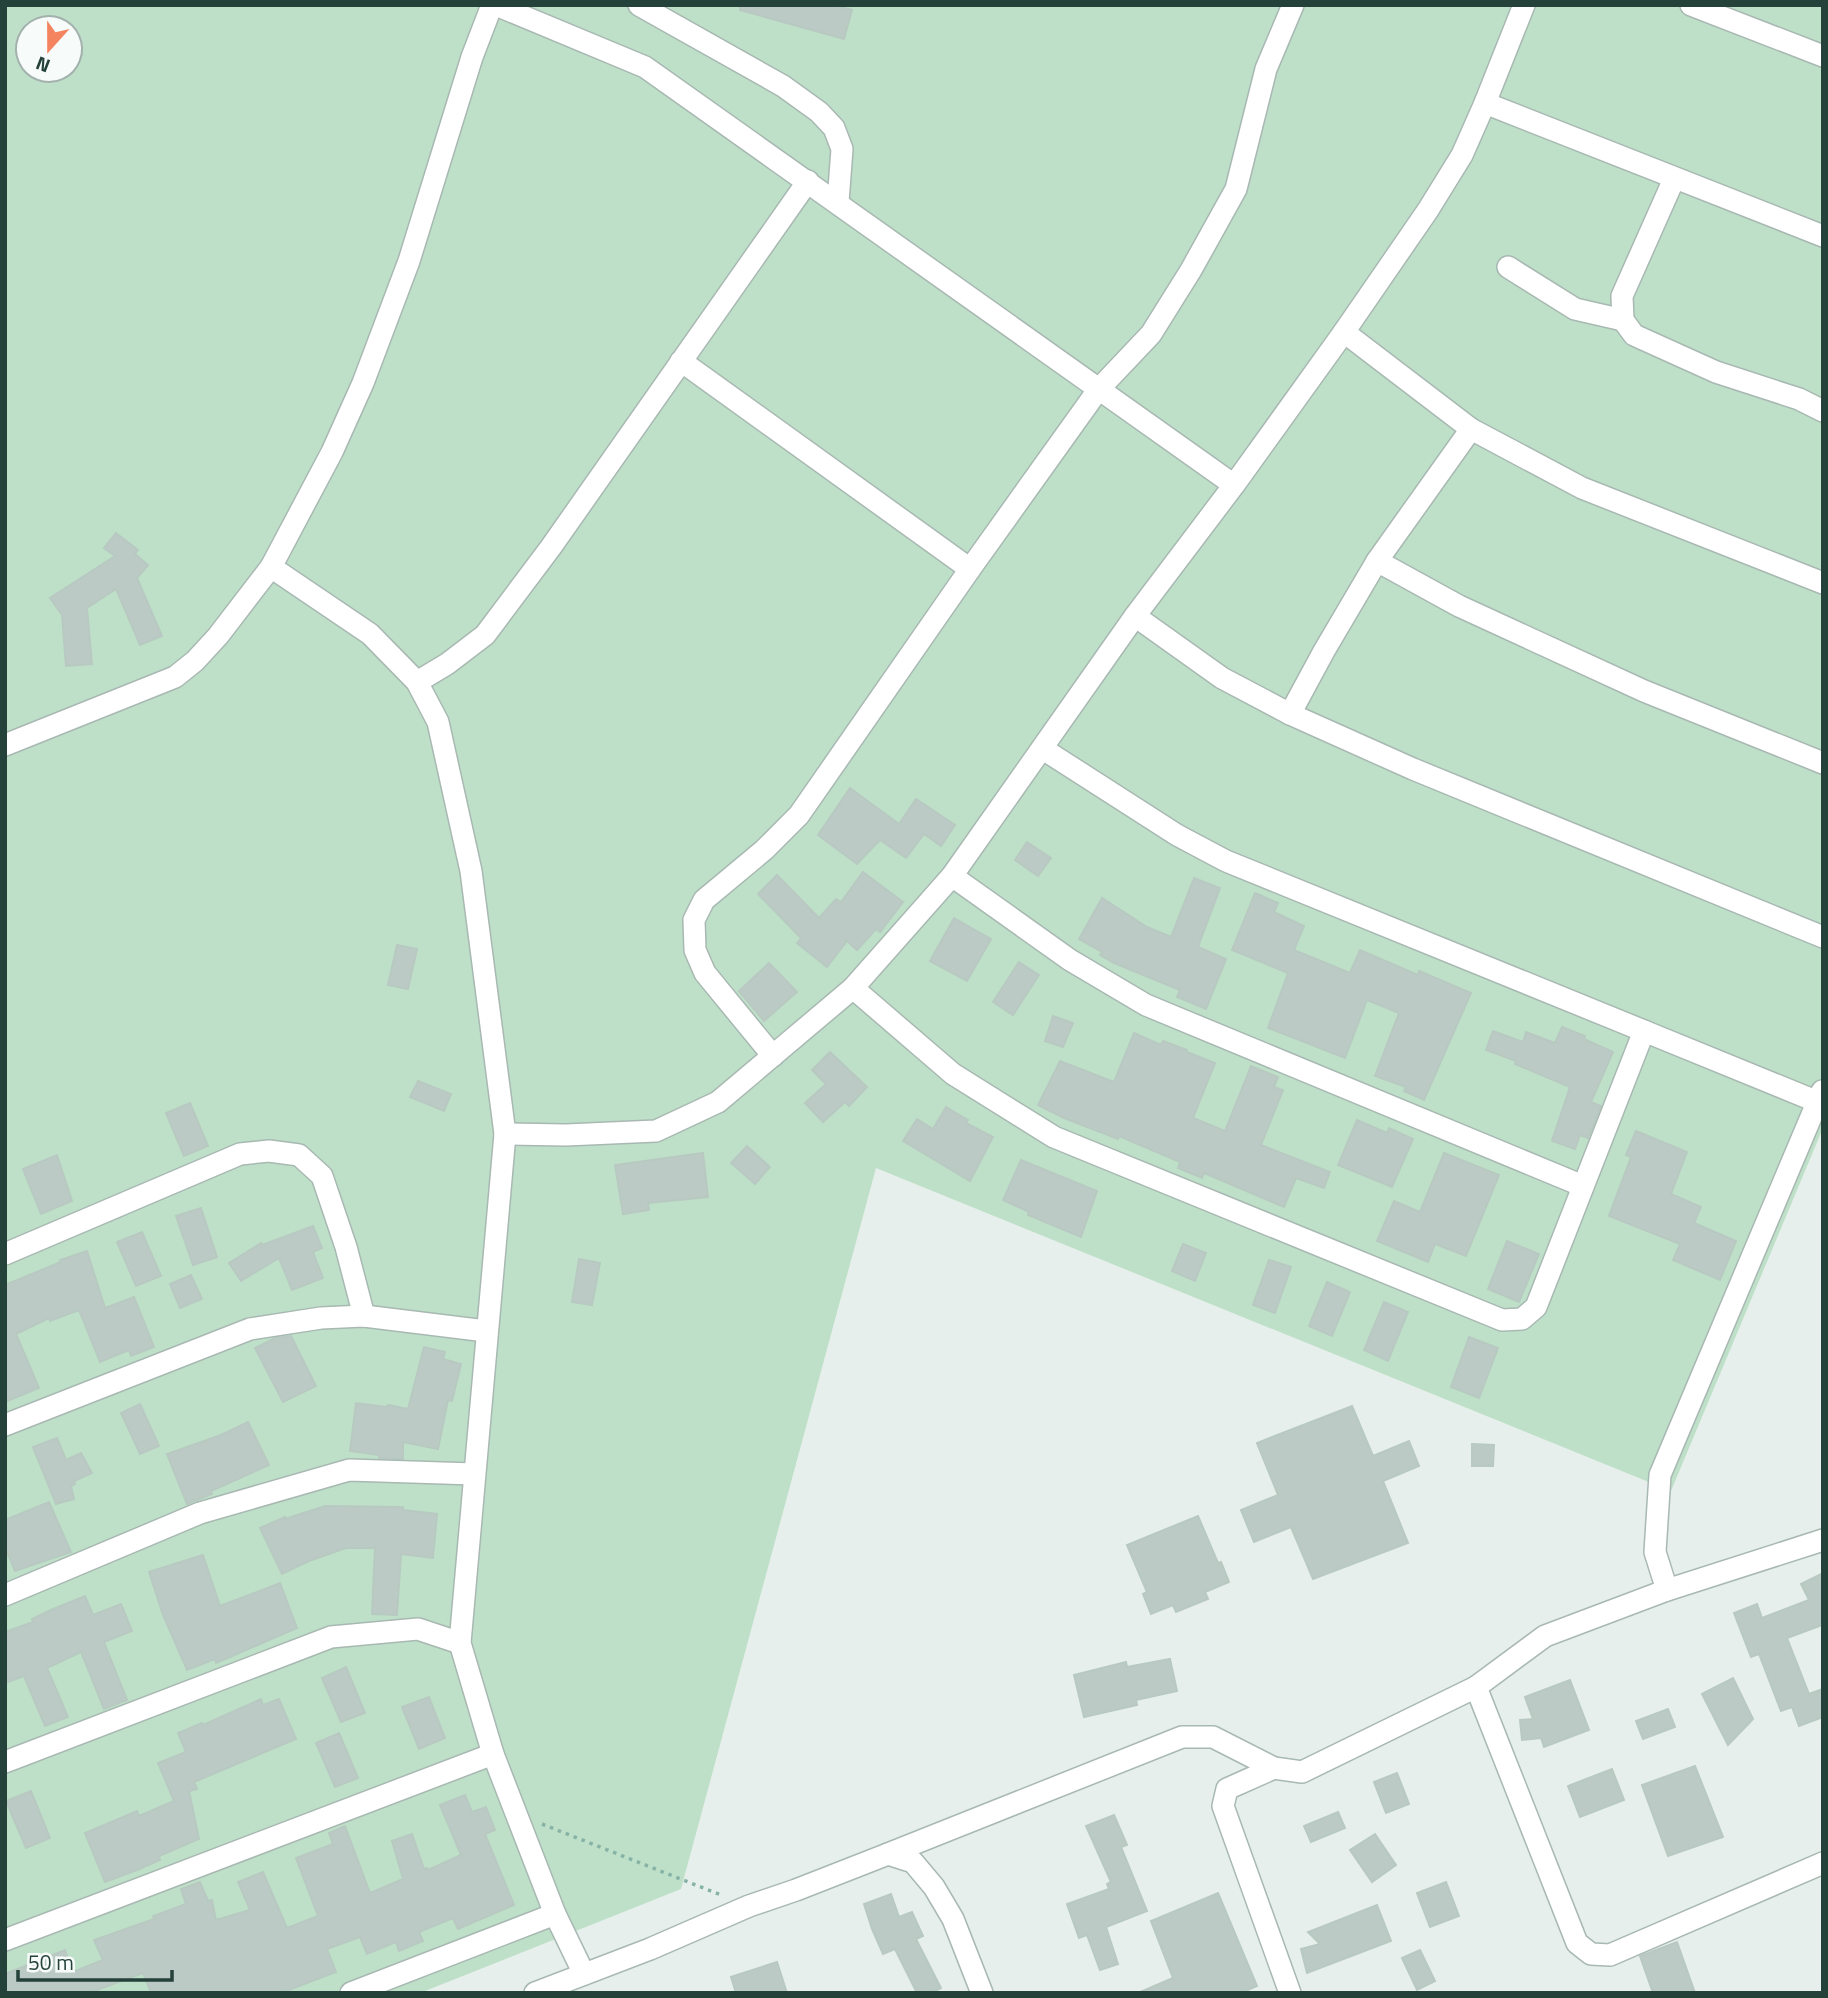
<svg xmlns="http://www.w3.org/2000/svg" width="1828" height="1998" font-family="'Titillium Web',sans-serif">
	<rect width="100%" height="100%" fill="#e6efeb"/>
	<path fill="#bfe0c8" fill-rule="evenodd" d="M5 5H1823V1128L1671 1491 876 1168 681 1889 420 1993H5ZM28 28H70V70H28Z"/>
	<g fill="#bbcac4" stroke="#b8c9c2" stroke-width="2">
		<path d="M740 5H834L852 10 844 39 740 10Z"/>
		<path d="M116 533 138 550 135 554 148 565 137 578 162 636 140 645 116 589 87 608 92 664 66 666 62 615 50 598 115 556 104 548Z"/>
		<path d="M850 788 899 824 916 799 955 825 941 846 924 834 906 858 880 840 857 864 818 835Z"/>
		<path d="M1027 842 1051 858 1038 876 1015 860Z"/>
		<path d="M863 872 903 902 880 932 876 929 857 950 847 941 827 967 797 943 801 938 758 894 777 875 819 918 836 899 841 902Z"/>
		<path d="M1194 878 1220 888 1198 947 1226 959 1206 1009 1177 997 1180 990 1114 963 1100 955 1102 952 1079 939 1102 898 1147 927 1171 937Z"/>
		<path d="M1255 893 1278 903 1274 912 1304 926 1294 950 1350 973 1360 950 1418 975 1419 971 1471 993 1424 1100 1404 1091 1406 1087 1375 1076 1399 1013 1367 1000 1345 1058 1268 1028 1288 973 1232 950Z"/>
		<path d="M954 918 991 939 967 981 930 961Z"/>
		<path d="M397 945 417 949 408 989 388 985Z"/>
		<path d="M1019 962 1039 975 1013 1015 993 1002Z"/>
		<path d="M769 963 797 992 764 1021 739 991Z"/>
		<path d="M1053 1016 1073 1023 1063 1047 1045 1041Z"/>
		<path d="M1562 1027 1585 1036 1584 1039 1613 1052 1591 1102 1601 1106 1588 1138 1580 1135 1575 1149 1552 1141 1570 1087 1515 1064 1516 1061 1486 1050 1493 1031 1523 1042 1526 1032 1555 1043Z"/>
		<path d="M1134 1033 1161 1045 1163 1041 1187 1050V1052L1215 1063 1193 1118 1225 1131 1251 1066 1278 1077 1274 1087 1283 1090 1261 1145 1330 1172 1324 1188 1296 1178 1284 1207 1204 1173 1202 1178 1178 1168 1180 1162 1119 1136 1118 1139 1064 1118 1038 1105 1060 1061 1114 1082Z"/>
		<path d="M830 1052 867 1087 849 1106 845 1102 823 1122 805 1103 826 1084 812 1070Z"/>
		<path d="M418 1081 451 1094 444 1111 410 1097Z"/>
		<path d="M190 1103 208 1146 184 1156 166 1113Z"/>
		<path d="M946 1107 968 1120 966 1123 993 1137 970 1181 903 1141 917 1119 933 1129Z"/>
		<path d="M1357 1120 1387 1133 1389 1128 1413 1139 1392 1187 1338 1165Z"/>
		<path d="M1636 1131 1687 1152 1671 1194 1701 1207 1694 1223 1736 1241 1720 1280 1673 1260 1680 1244 1609 1216 1631 1157 1626 1155Z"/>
		<path d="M747 1146 770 1167 755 1184 731 1163Z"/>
		<path d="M703 1153 708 1197 648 1203 649 1210 623 1214 615 1165Z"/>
		<path d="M1444 1153 1499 1175 1466 1256 1435 1244 1428 1262 1377 1241 1394 1201 1420 1212Z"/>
		<path d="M57 1155 72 1201 41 1214 23 1169Z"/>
		<path d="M1021 1160 1097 1191 1081 1237 1028 1215 1029 1212 1003 1200Z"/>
		<path d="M201 1208 217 1257 193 1265 176 1216Z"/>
		<path d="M313 1226 322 1248 313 1252 323 1278 292 1290 279 1258 241 1281 229 1263 261 1243 262 1245Z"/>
		<path d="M142 1232 161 1276 136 1286 117 1242Z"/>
		<path d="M1507 1241 1539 1254 1519 1302 1488 1289Z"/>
		<path d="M1183 1244 1206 1253 1195 1281 1172 1271Z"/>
		<path d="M87 1251 105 1308 134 1297 154 1347 131 1356 129 1350 100 1362 79 1310 50 1321 49 1318 16 1334 39 1388 5 1402V1285L61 1262 60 1260Z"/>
		<path d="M579 1259 600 1263 592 1305 572 1302Z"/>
		<path d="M1269 1260 1291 1267 1275 1313 1253 1305Z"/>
		<path d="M191 1275 202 1299 180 1308 170 1284Z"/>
		<path d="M1327 1282 1350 1292 1332 1336 1309 1326Z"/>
		<path d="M1384 1302 1408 1312 1388 1361 1364 1350Z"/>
		<path d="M291 1336 316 1386 283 1402 255 1348 275 1338Z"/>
		<path d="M1469 1337 1498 1348 1479 1398 1451 1387Z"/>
		<path d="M424 1347 445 1352 443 1359 461 1364 452 1401 448 1400 438 1449 403 1442V1459L379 1458V1455L350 1451 356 1403 387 1407 388 1405 408 1409Z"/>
		<path d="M140 1404 159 1446 140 1454 121 1413Z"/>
		<path d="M1352 1406 1373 1456 1409 1441 1419 1466 1383 1481 1408 1543 1313 1579 1291 1527 1254 1542 1241 1510 1278 1495 1257 1443Z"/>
		<path d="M248 1422 269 1465 211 1491 212 1494 187 1504 167 1454 221 1435Z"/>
		<path d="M57 1438 66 1460 81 1453 92 1473 74 1481 75 1484 71 1486 74 1499 56 1504 33 1447Z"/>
		<path d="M1472 1444 1494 1445 1493 1466H1472Z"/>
		<path d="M49 1502 71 1552 15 1571 5 1547V1520Z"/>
		<path d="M325 1506 403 1507V1510L437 1514 433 1558 401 1554 397 1615 372 1614 375 1548H346L309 1561 282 1574 260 1528 285 1517V1519Z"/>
		<path d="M1198 1516 1218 1563 1221 1562 1229 1582 1205 1592 1208 1599 1176 1612 1173 1605 1151 1614 1143 1594 1147 1592 1127 1545Z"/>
		<path d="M203 1555 220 1606 280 1583 297 1628 216 1663 215 1659 187 1670 163 1615 149 1572Z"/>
		<path d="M1823 1573V1628L1822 1625 1787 1638 1809 1694 1823 1689V1717L1799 1726 1792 1707 1781 1711 1759 1654 1751 1657 1734 1613 1757 1604 1762 1618 1809 1600 1801 1584Z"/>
		<path d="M85 1596 93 1615 121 1604 132 1631 104 1642 127 1700 104 1709 81 1652 47 1668 68 1717 45 1726 24 1676 5 1683V1632L33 1622 32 1619 51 1610Z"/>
		<path d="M1170 1659 1177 1691 1136 1700 1137 1705 1084 1717 1074 1675 1126 1662 1127 1667Z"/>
		<path d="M346 1667 365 1713 341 1722 322 1678Z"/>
		<path d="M1733 1678 1753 1719 1728 1745 1702 1694Z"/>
		<path d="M1570 1680 1589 1730 1544 1747 1541 1738 1522 1740 1520 1720 1533 1719 1525 1697Z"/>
		<path d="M429 1697 445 1738 419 1749 402 1707Z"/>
		<path d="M261 1699 263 1705 279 1699 296 1739 194 1782 197 1789 189 1791 199 1839 159 1856 160 1860 137 1870 105 1882 85 1833 137 1811 139 1816 174 1801 158 1763 186 1752 178 1733 202 1723 203 1725Z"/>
		<path d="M1668 1709 1675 1727 1643 1739 1636 1721Z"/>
		<path d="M339 1733 358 1778 335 1787 316 1743Z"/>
		<path d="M1695 1766 1723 1837 1668 1856 1642 1785Z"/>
		<path d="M1612 1769 1624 1800 1580 1817 1568 1786Z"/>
		<path d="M1397 1773 1409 1804 1386 1813 1374 1782Z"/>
		<path d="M31 1791 50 1838 26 1848 6 1801Z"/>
		<path d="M465 1795 472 1812 486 1807 495 1830 485 1834 514 1905 458 1929 453 1918 419 1932 423 1941 399 1951 396 1942 367 1954 360 1937 327 1949 336 1972 281 1993H151L143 1973 89 1993H5V1974L65 1950 73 1972 103 1960 94 1940 154 1919 153 1916 186 1904 181 1889 200 1882 208 1901 212 1900 216 1920 250 1910 238 1882 263 1872 287 1928 318 1916 296 1858 333 1844 329 1833 345 1826 370 1893 403 1879 392 1841 412 1834 424 1869 427 1868 428 1870 461 1855 440 1805Z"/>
		<path d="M1338 1812 1345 1828 1311 1842 1304 1826Z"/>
		<path d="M1114 1815 1127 1845 1121 1847 1147 1911 1106 1927 1118 1964 1100 1970 1087 1935 1079 1938 1067 1904 1109 1889 1107 1884 1111 1882 1086 1826Z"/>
		<path d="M1375 1834 1396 1865 1372 1882 1350 1850Z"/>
		<path d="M1446 1882 1459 1916 1430 1927 1417 1893Z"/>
		<path d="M1218 1893 1257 1986 1241 1993H1138L1173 1978 1151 1921Z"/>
		<path d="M891 1894 899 1917 912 1912 923 1936 916 1939 941 1988 931 1993H917L895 1949 883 1954 872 1929 864 1904Z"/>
		<path d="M1377 1905 1391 1941 1307 1973 1301 1949 1320 1944 1308 1932Z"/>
		<path d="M1677 1942 1695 1993H1653L1640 1956Z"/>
		<path d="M1420 1950 1435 1981 1417 1990 1402 1958Z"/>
		<path d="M777 1962 787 1993H736L731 1977Z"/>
	</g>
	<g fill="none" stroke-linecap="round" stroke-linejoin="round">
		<g stroke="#a8b8b2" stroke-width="24">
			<g id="minor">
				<path d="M496 5 645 67 1234 485"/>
				<path d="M639 5 783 86 819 112 834 128 842 149 838 202"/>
				<path d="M1691 5 1823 56"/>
				<path d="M1485 103 1823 236"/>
				<path d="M1674 179 1622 296 1623 320 1634 335 1716 372 1799 399 1823 411"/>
				<path d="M1508 267 1575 309 1623 320"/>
				<path d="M1344 332 1471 429 1582 488 1823 583"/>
				<path d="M681 361 970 569"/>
				<path d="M1377 561 1459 606 1644 691 1823 763"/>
				<path d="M271 567 370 634 417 682 438 722 471 871 505 1134 460 1643 493 1754 555 1914 584 1974"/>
				<path d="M1135 616 1222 678 1290 714 1413 769 1823 937"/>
				<path d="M417 682 447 664 485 635 551 547 808 181"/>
				<path d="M1290 714 1324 651 1377 561 1471 429"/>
				<path d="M5 745 175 677 195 661 218 636 271 567 332 452 363 383 409 261 472 57 492 5"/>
				<path d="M1043 749 1177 835 1226 861 1644 1031"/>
				<path d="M952 876 1070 960 1146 1005 1583 1186"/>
				<path d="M853 988 953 1074 1054 1137 1502 1320 1522 1319 1536 1307 1644 1031 1818 1102"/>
				<path d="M773 1056 705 973 695 950 694 920 704 900 764 850 799 815 970 569 1098 390 1151 334 1191 270 1236 189 1266 69 1293 5"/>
				<path d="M505 1134 566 1135 656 1131 718 1102 853 988 952 876 1135 616 1234 485 1344 332 1428 210 1462 155 1485 103 1524 5"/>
				<path d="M5 1254 240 1154 269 1151 299 1155 322 1176 346 1247 364 1316"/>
				<path d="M5 1425 250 1329 321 1318 364 1316 486 1331"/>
				<path d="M1823 1540 1667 1590 1545 1636 1476 1687 1577 1943 1591 1954 1610 1955 1823 1863"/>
				<path d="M1667 1590 1655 1552 1660 1475 1822 1091"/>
				<path d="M5 1595 200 1513 349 1470 474 1474"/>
				<path d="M5 1762 331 1637 418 1629 460 1643"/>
				<path d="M1274 1768 1227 1789 1223 1806 1290 1993"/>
				<path d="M888 1854 1182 1737H1213L1274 1768 1302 1772 1476 1687"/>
				<path d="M5 1940 493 1754"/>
				<path d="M351 1993 555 1914"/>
				<path d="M535 1993 650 1949 749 1906 796 1890 888 1854 913 1862 934 1887 953 1919 982 1993"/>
			</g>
		</g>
		<path stroke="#86b3a5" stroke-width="3.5" stroke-dasharray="3.5 5" stroke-linecap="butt" d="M542 1824 721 1895"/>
		<use href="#minor" stroke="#fff" stroke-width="21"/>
	</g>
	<rect width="1828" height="1998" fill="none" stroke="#24423a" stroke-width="14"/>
	<g transform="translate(49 49) rotate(201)"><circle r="33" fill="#f7fbf9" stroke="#a3b1ad" stroke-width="2"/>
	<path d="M0-5L12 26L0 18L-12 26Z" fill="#f4845f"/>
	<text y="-10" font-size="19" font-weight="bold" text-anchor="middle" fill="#24423a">N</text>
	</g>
	<path d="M18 1970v10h154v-10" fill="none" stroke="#24423a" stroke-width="3.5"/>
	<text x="28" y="1970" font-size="21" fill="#24423a" stroke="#f7fbf9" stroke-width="5" paint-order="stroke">50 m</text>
</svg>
